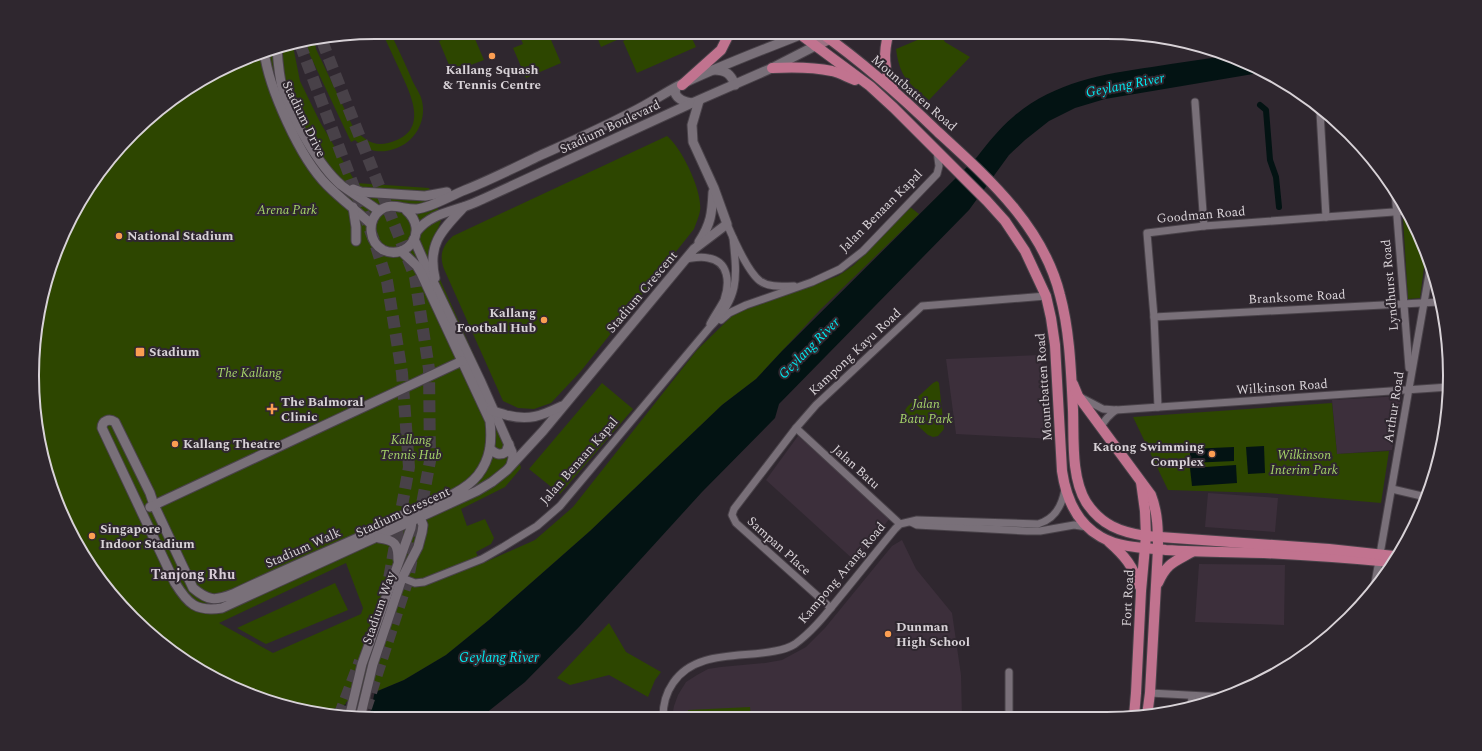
<svg xmlns="http://www.w3.org/2000/svg" width="1482" height="751" font-family="Spectral,serif">
	<rect width="100%" height="100%" fill="#2f272f"/>
	<g fill="#3c2f3b">
		<path d="M1040 355 1053 439 956 434 946 359Z"/>
		<path d="M1402 396 1392 450 1337 454 1332 400Z"/>
		<path d="M798 436 890 518 855 561 766 480Z"/>
		<path d="M1208 493 1278 498 1275 532 1205 527Z"/>
		<path d="M902 540 916 569 952 613 961 675 962 717H672L674 706 678 695 686 682 697 675 708 669 721 667 765 663 782 660 806 647 825 628 892 546Z"/>
		<path d="M1199 564 1285 565 1284 625 1195 622Z"/>
	</g>
	<g fill="#2d4600" fill-rule="evenodd">
		<path d="M382 32H390C398 49 406 65 413 82 416 88 421 95 422 101 427 122 414 143 394 149 380 154 367 151 355 140L351 142 308 51V43L315 42 316 49 354 129C364 139 373 147 388 143 430 133 412 97 400 71 394 58 388 45 382 32Z"/>
		<path d="M461 32H472L484 60 452 72 439 41Z"/>
		<path d="M518 32H550L548 33 561 63 526 78 513 48 523 44Z"/>
		<path d="M595 32H635L601 47Z"/>
		<path d="M643 32H689L696 47 637 73 623 41Z"/>
		<path d="M934 33H939L945 42 970 57 929 100C908 82 900 78 896 49Z"/>
		<path d="M293 46 300 81 320 122 356 183 429 188 442 218 434 239 438 275 515 446 521 468 505 487 461 509 467 526 485 519 494 538 491 544 476 552 481 564 535 540 573 507 697 350 734 314 838 276 854 265 910 207 919 214 820 310 756 379 722 405 590 531 489 620 446 655 404 680 337 708 318 712 287 707 224 684 133 619 68 528 35 421 39 308 78 204 117 149 166 103 265 50ZM346 563 363 608 361 614 273 653 219 623Z"/>
		<path d="M667 136C682 148 703 192 700 211 699 217 696 223 694 229L581 371 551 403 534 409 518 408 503 401 444 269C439 255 442 246 453 236Z"/>
		<path d="M1403 218H1410L1426 252 1420 298 1408 299Z"/>
		<path d="M937 381 939 383 944 429 938 436 933 437 928 435 907 416 905 410 907 407 933 383Z"/>
		<path d="M602 383 633 409 560 494 529 469Z"/>
		<path d="M1332 403 1337 454 1389 451 1381 503 1266 493 1168 490 1133 417Z"/>
		<path d="M335 583 348 610 266 644 237 628Z"/>
		<path d="M609 623 626 652 661 672 655 680 648 697 609 675 570 685 557 678Z"/>
		<path d="M750 707 751 717H688V710Z"/>
	</g>
	<g fill="#031313">
		<path d="M1227 56 1258 67 1265 72 1105 99 1075 108 1049 121 1025 140 1009 155 969 210 779 404 775 418 702 492 579 627 525 682 480 718H353L318 712 337 708 404 680 446 655 489 620 590 531 722 405 756 379 782 351 977 157C988 143 999 129 1013 117 1052 83 1102 74 1152 67 1177 63 1202 59 1227 56Z"/>
		<path d="M1264 446 1265 473 1248 474 1246 447Z"/>
		<path d="M1234 447V461L1190 463V449Z"/>
		<path d="M1236 465 1237 483 1192 486 1190 468Z"/>
	</g>
	<path fill="#2f272f" d="M375 691 369 718 343 717 346 702Z"/>
	<g fill="none" stroke-linecap="round" stroke-linejoin="round">
		<path stroke="#031313" stroke-width="6" d="M1260 105 1266 110 1270 160 1276 177 1279 207"/>
		<g stroke="#484148" stroke-width="12" stroke-dasharray="12 6" stroke-linecap="butt">
			<path d="M322 41 415 277 429 369 430 461 408 579 366 708"/>
			<path d="M300 44 375 243 387 281 402 373 409 467 387 590"/>
			<path d="M339 716 360 661"/>
		</g>
		<g stroke="#494249" stroke-width="9">
			<g id="minor">
				<path d="M1195 102 1204 226"/>
				<path d="M1320 112 1326 217"/>
				<path d="M1395 191 1409 368"/>
				<path d="M727 224C733 238 748 272 760 281 770 288 783 286 794 286"/>
				<path d="M686 259C693 258 700 256 708 258 729 261 730 283 724 300 720 308 714 316 710 324"/>
				<path d="M1154 317 1440 302"/>
				<path d="M721 320 729 313 746 305 812 282 840 269 863 251 937 174 939 166 937 151"/>
				<path d="M1082 398 1103 409 1116 410 1449 387"/>
				<path d="M1158 407 1154 317 1147 233 1204 226 1407 211"/>
				<path d="M1101 427C1105 419 1109 415 1116 410"/>
				<path d="M796 428 900 524"/>
				<path d="M1392 489 1426 497"/>
				<path d="M911 522 917 525 1027 531H1040L1074 525 1087 527"/>
				<path d="M1380 554 1431 263"/>
				<path d="M402 578 415 583 424 582 482 559 503 547 537 526 560 506 710 327C740 297 737 277 733 238"/>
				<path d="M1374 588 1379 561"/>
				<path d="M831 608 736 523 732 515 734 509 796 428 816 405 922 306 1046 296"/>
				<path d="M1150 693 1224 697"/>
				<path d="M1191 707 1192 696"/>
				<path d="M1009 716V672"/>
				<path d="M663 717C663 705 666 693 673 683 695 650 741 658 775 651 781 650 789 648 795 644 812 632 826 614 839 598 858 575 876 552 895 529L900 524 917 520 1038 524C1055 519 1062 506 1065 489"/>
			</g>
		</g>
		<g stroke="#494249" stroke-width="11">
			<g id="tertiary">
				<path d="M277 48C278 63 279 77 283 91 292 119 319 166 341 185 353 194 367 202 379 211"/>
				<path d="M264 51C269 89 300 158 327 185 341 199 357 211 371 224"/>
				<path d="M714 70C726 70 731 74 735 85"/>
				<path d="M676 88 675 93C678 100 684 102 692 103"/>
				<path d="M353 189 361 192 425 196 447 192"/>
				<path d="M353 207 356 227V241"/>
				<path d="M406 210C430 231 407 261 383 250 369 242 367 222 379 211 391 201 403 210 417 209 432 207 450 196 465 190 490 180 514 168 539 156 570 142 602 128 632 112 649 104 664 93 680 85 719 66 760 51 800 35"/>
				<path d="M417 231C429 216 445 213 463 207 470 205 476 202 483 199L692 103 772 68 815 46"/>
				<path d="M414 239 428 271 481 382 512 452 513 458 511 465"/>
				<path d="M699 242C711 224 712 213 713 192"/>
				<path d="M401 251 417 266 421 273 490 421C492 441 491 458 478 475 462 495 432 502 409 512 399 517 390 523 380 528 331 550 281 571 233 594 215 601 208 601 193 588L154 505 150 493 115 422C109 418 102 421 102 428L175 583C188 604 196 612 222 608L477 491 492 482 507 470 543 431 694 249 727 224 714 188 693 142 692 125 699 101"/>
				<path d="M435 278C427 244 442 230 464 207"/>
				<path d="M491 410C495 412 501 413 506 415 529 421 541 416 562 406"/>
				<path d="M490 449C496 454 500 456 506 452L509 444"/>
				<path d="M150 507 462 361"/>
				<path d="M379 538C395 540 398 544 398 560"/>
				<path d="M349 718 362 664 411 528 412 522 410 518"/>
				<path d="M360 718 373 664 402 578 418 547 422 532 423 525 418 513"/>
			</g>
		</g>
		<g stroke="#494249" stroke-width="12">
			<path id="secondary" d="M815 46 843 32"/>
		</g>
		<g stroke="#494249" stroke-width="12">
			<g id="primary">
				<path d="M797 32 870 86 894 108 987 201 1005 221 1025 251 1046 296 1051 318 1055 345 1062 471C1066 498 1076 523 1101 537 1120 548 1145 548 1166 550 1199 552 1231 552 1264 553 1306 555 1349 558 1391 562"/>
				<path d="M820 32C862 62 901 96 938 132 988 178 1043 226 1060 295 1070 332 1071 372 1073 410 1074 439 1071 477 1086 502 1101 525 1120 532 1146 536L1329 549 1394 556"/>
				<path d="M889 32C883 52 883 70 893 88"/>
				<path d="M772 68C791 67 813 67 832 71 840 73 847 77 855 80"/>
				<path d="M682 85 721 50 730 32"/>
				<path d="M1073 384 1078 396 1151 495C1158 513 1158 531 1158 549L1150 693 1147 716"/>
				<path d="M1109 542C1125 556 1133 566 1140 587"/>
				<path d="M1158 583C1167 563 1174 562 1192 552"/>
				<path d="M1134 716 1136 693 1141 591 1146 536 1145 511 1141 482"/>
			</g>
		</g>
		<use href="#minor" stroke="#797079" stroke-width="7"/>
		<use href="#tertiary" stroke="#797079" stroke-width="9"/>
		<use href="#secondary" stroke="#9d7284" stroke-width="10"/>
		<use href="#primary" stroke="#c1738f" stroke-width="10"/>
	</g>
	<g fill="#fb9e52" stroke="#2f272f" stroke-width="1.5">
		<circle cx="492" cy="56" r="4"/>
		<circle cx="119" cy="236" r="4"/>
		<circle cx="544" cy="320" r="4"/>
		<rect x="135" y="347" width="10" height="10" rx="2"/>
		<path d="M270 403h4v4h4v4h-4v4h-4v-4h-4v-4h4z"/>
		<circle cx="175" cy="444" r="4"/>
		<circle cx="1212" cy="454" r="4"/>
		<circle cx="92" cy="536" r="4"/>
		<circle cx="888" cy="634" r="4"/>
	</g>
	<g text-anchor="middle" dominant-baseline="central" stroke-width="4" stroke-linejoin="round" paint-order="stroke">
		<g font-size="13" font-weight="bold" fill="#d8d2d7" stroke="#2f272f" text-anchor="start">
			<text x="492" y="70" text-anchor="middle">Kallang Squash<tspan x="492" dy="15">&amp; Tennis Centre</tspan></text>
			<text x="127" y="236">National Stadium</text>
			<text x="536" y="313" text-anchor="end">Kallang<tspan x="536" dy="15">Football Hub</tspan></text>
			<text x="149" y="352">Stadium</text>
			<text x="281" y="402">The Balmoral<tspan x="281" dy="15">Clinic</tspan></text>
			<text x="183" y="444">Kallang Theatre</text>
			<text x="1204" y="447" text-anchor="end">Katong Swimming<tspan x="1204" dy="15">Complex</tspan></text>
			<text x="100" y="529">Singapore<tspan x="100" dy="15">Indoor Stadium</tspan></text>
			<text x="896" y="627">Dunman<tspan x="896" dy="15">High School</tspan></text>
		</g>
		<g font-size="13" fill="#d8d2d7" stroke="#2f272f">
			<text transform="translate(914 93) rotate(41)">Mountbatten Road</text>
			<text transform="translate(304 119) rotate(64)">Stadium Drive</text>
			<text transform="translate(610 127) rotate(-25)">Stadium Boulevard</text>
			<text transform="translate(881 211) rotate(-45)">Jalan Benaan Kapal</text>
			<text transform="translate(1201 215) rotate(-5)">Goodman Road</text>
			<text transform="translate(1390 285) rotate(-95)">Lyndhurst Road</text>
			<text transform="translate(642 292) rotate(-50)">Stadium Crescent</text>
			<text transform="translate(1297 297) rotate(-3)">Branksome Road</text>
			<text transform="translate(855 352) rotate(-43)">Kampong Kayu Road</text>
			<text transform="translate(1044 387) rotate(-94)">Mountbatten Road</text>
			<text transform="translate(1282 387) rotate(-4)">Wilkinson Road</text>
			<text transform="translate(1394 407) rotate(-81)">Arthur Road</text>
			<text transform="translate(579 461) rotate(-49)">Jalan Benaan Kapal</text>
			<text transform="translate(856 467) rotate(42)">Jalan Batu</text>
			<text transform="translate(403 512) rotate(-25)">Stadium Crescent</text>
			<text transform="translate(779 546) rotate(42)">Sampan Place</text>
			<text transform="translate(303 548) rotate(-24)">Stadium Walk</text>
			<text transform="translate(842 573) rotate(-50)">Kampong Arang Road</text>
			<text transform="translate(1128 598) rotate(-87)">Fort Road</text>
			<text transform="translate(379 608) rotate(-71)">Stadium Way</text>
		</g>
		<g font-size="13" font-style="italic" fill="#a5d369" stroke="#2f272f">
			<text x="287" y="210">Arena Park</text>
			<text x="249" y="373">The Kallang</text>
			<text x="926" y="404">Jalan<tspan x="926" dy="15">Batu Park</tspan></text>
			<text x="411" y="440">Kallang<tspan x="411" dy="15">Tennis Hub</tspan></text>
			<text x="1304" y="455">Wilkinson<tspan x="1304" dy="15">Interim Park</tspan></text>
		</g>
		<g font-size="14" font-style="italic" fill="#01e9f0" stroke="#2f272f">
			<text transform="translate(1125 85) rotate(-11)">Geylang River</text>
			<text transform="translate(809 348) rotate(-45)">Geylang River</text>
			<text x="499" y="657">Geylang River</text>
		</g>
		<g font-size="14" font-weight="bold" fill="#d8cdd7" stroke="#2f272f">
			<text x="193" y="574">Tanjong Rhu</text>
		</g>
	</g>
	<path d="M0 0H1482V751H0ZM375 39H1107A336 336 0 0 1 1443 375V376A336 336 0 0 1 1107 712H375A336 336 0 0 1 39 376V375A336 336 0 0 1 375 39Z" fill="#2f272f" fill-rule="evenodd"/>
	<path fill="none" stroke="#d8d2d7" stroke-width="2" d="M375 39H1107A336 336 0 0 1 1443 375V376A336 336 0 0 1 1107 712H375A336 336 0 0 1 39 376V375A336 336 0 0 1 375 39Z"/>
</svg>
